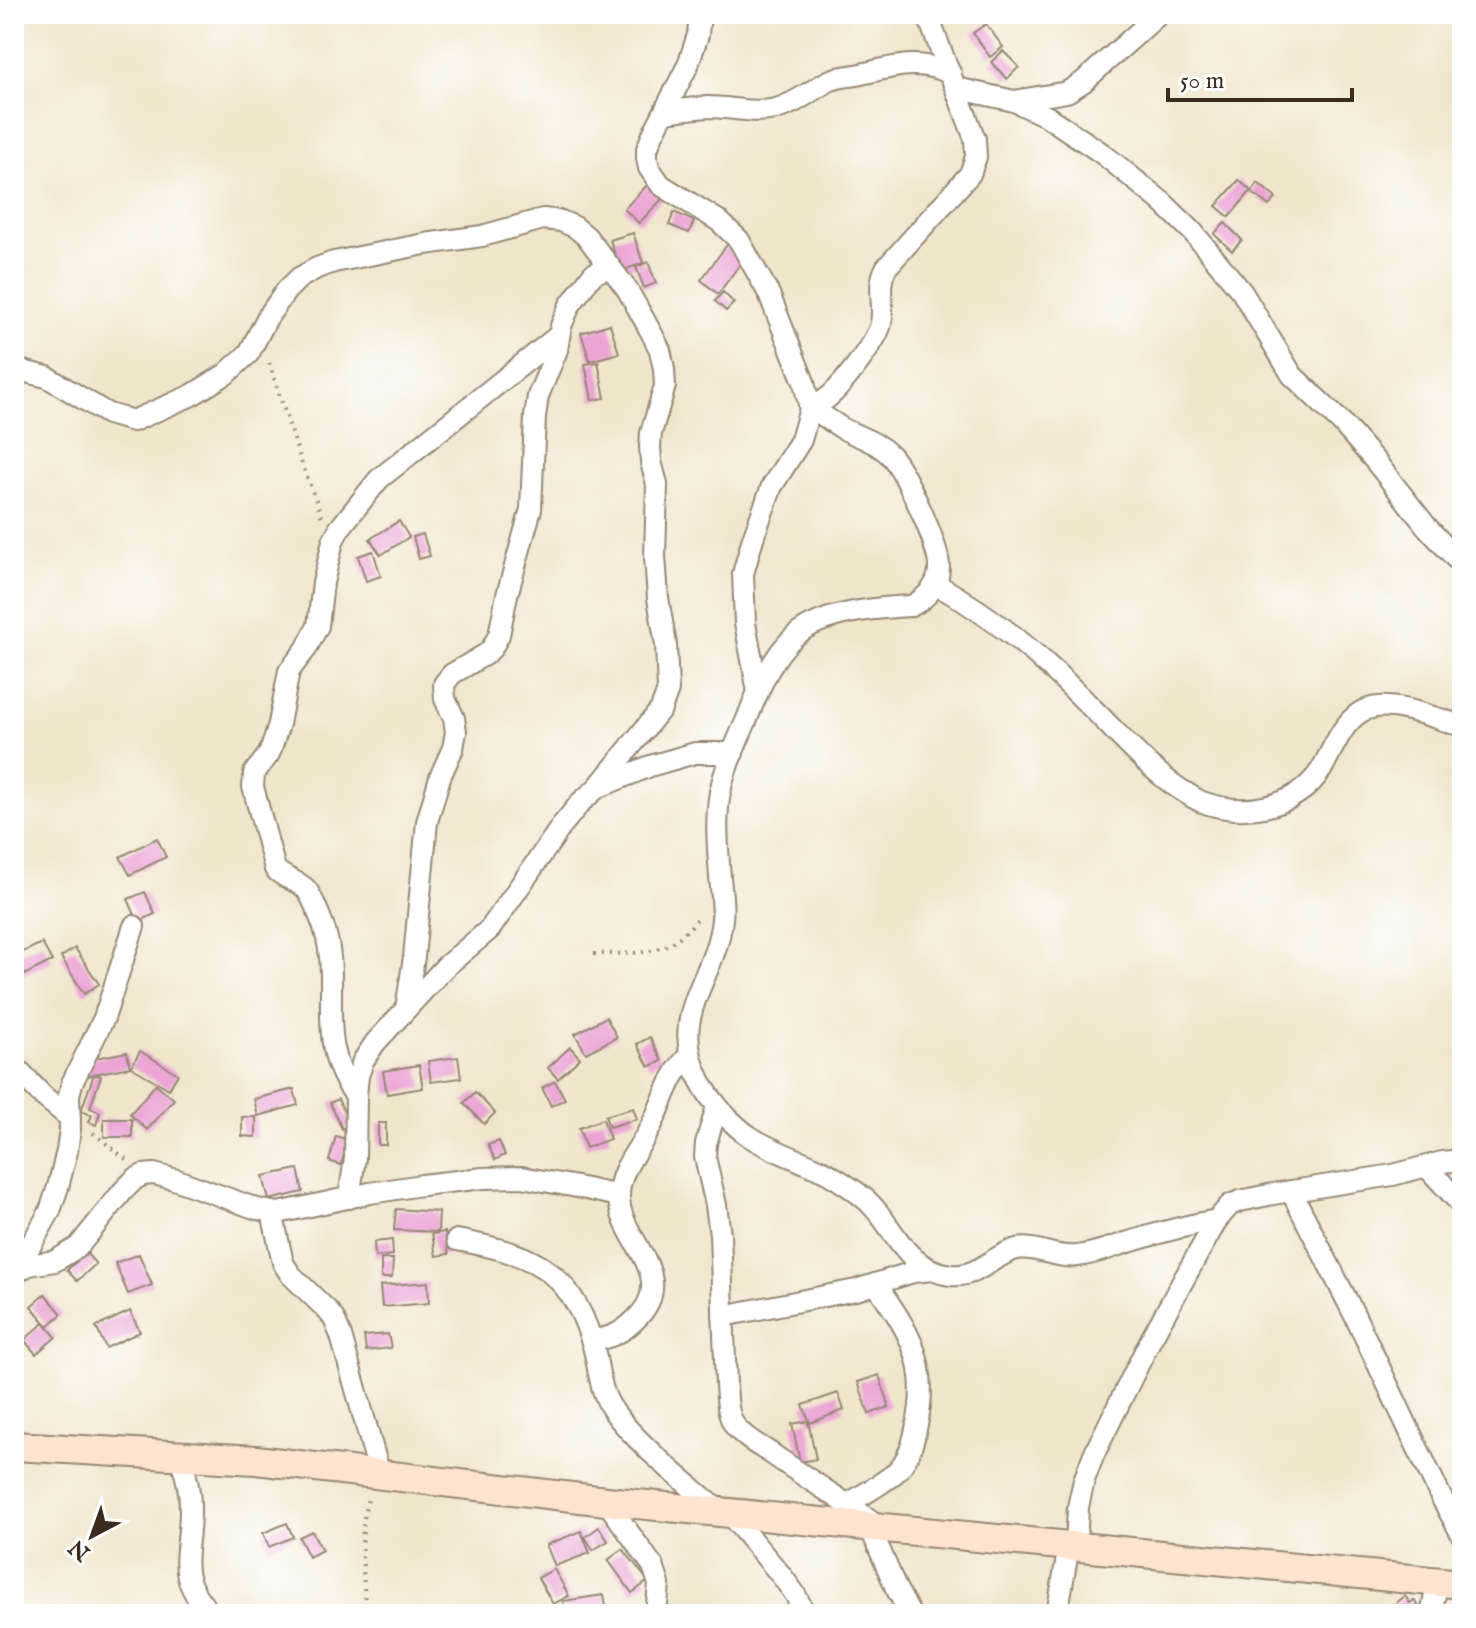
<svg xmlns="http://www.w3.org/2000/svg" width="1476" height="1628" font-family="'IM FELL English',serif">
	<rect width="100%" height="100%" fill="#fff"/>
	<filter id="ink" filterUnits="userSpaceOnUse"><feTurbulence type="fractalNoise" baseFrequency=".0125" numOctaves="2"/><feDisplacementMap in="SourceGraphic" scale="16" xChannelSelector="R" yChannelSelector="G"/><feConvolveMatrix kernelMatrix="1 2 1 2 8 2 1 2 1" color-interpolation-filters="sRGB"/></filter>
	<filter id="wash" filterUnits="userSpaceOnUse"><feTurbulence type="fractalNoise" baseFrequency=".006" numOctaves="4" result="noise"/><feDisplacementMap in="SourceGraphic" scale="32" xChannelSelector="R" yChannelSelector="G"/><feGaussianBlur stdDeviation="1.8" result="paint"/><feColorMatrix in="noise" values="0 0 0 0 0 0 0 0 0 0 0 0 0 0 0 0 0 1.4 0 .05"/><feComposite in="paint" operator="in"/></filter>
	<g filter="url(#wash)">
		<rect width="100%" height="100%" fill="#f0e6cc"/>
		<g id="blocks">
			<g fill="#eca6d6">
				<path d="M986 24 1003 47 990 57 973 33Z"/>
				<path d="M1003 51 1019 67 1007 79 991 62Z"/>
				<path d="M1239 180 1251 191 1229 217 1216 206Z"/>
				<path d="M651 181 666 195 639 223 624 209Z"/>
				<path d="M1258 183 1276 198 1269 206 1251 192Z"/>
				<path d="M674 212 694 221 689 233 669 225Z"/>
				<path d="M1225 223 1242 240 1232 251 1214 234Z"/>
				<path d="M633 233 643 263 621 271 610 240Z"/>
				<path d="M729 242 746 256 718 294 701 280Z"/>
				<path d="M648 262 656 283 644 288 636 267Z"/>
				<path d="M723 292 734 303 726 311 715 301Z"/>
				<path d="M610 324 619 353 590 361 581 333Z"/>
				<path d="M598 362 605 398 592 400 585 364Z"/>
				<path d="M399 521 409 537 381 555 370 539Z"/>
				<path d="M423 534 430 556 419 559 413 537Z"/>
				<path d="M373 551 381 576 366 581 358 556Z"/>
				<path d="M157 838 166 857 130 875 120 857Z"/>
				<path d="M145 892 155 914 138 922 128 899Z"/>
				<path d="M42 943 52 961 14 980V956Z"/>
				<path d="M75 948 99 984 84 994 61 957Z"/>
				<path d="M606 1017 617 1037 586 1053 575 1034Z"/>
				<path d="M650 1037 662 1061 649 1067 637 1044Z"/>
				<path d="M570 1047 580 1058 558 1079 548 1068Z"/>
				<path d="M140 1051 178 1074 169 1089 131 1067Z"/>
				<path d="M127 1052 130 1067 94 1074 101 1076 90 1108 100 1112 96 1125 89 1122 92 1115 81 1111 94 1074 89 1076 85 1060Z"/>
				<path d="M458 1057 461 1078 431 1082 428 1061Z"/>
				<path d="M419 1065 423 1088 387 1094 383 1071Z"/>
				<path d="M555 1081 565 1099 551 1106 542 1088Z"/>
				<path d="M156 1084 174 1099 147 1130 130 1114Z"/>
				<path d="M294 1089 298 1105 258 1116 254 1099Z"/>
				<path d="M475 1092 495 1113 484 1124 464 1103Z"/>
				<path d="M338 1099 350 1125 342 1129 330 1103Z"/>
				<path d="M633 1108 637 1119 609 1127 605 1116Z"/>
				<path d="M242 1117H256V1137L242 1136Z"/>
				<rect x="104" y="1119" width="28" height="18"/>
				<path d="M603 1119 610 1139 586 1148 579 1128Z"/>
				<rect x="378" y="1123" width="8" height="22"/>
				<path d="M336 1136 348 1140 341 1165 329 1161Z"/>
				<path d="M499 1141 505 1155 495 1160 488 1145Z"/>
				<path d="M298 1169 303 1192 269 1200 263 1176Z"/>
				<path d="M396 1209 439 1212 438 1232 394 1230Z"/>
				<path d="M445 1232 449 1254 436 1256 432 1234Z"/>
				<path d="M392 1240 393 1255 375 1257 374 1242Z"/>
				<path d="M86 1253 96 1264 77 1281 67 1270Z"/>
				<path d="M139 1254 152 1285 128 1294 115 1263Z"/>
				<path d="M381 1259H393L392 1278H381Z"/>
				<path d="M428 1282 429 1303 382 1307 380 1286Z"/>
				<path d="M45 1294 62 1314 48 1326 31 1306Z"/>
				<path d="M130 1311 140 1332 106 1348 96 1327Z"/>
				<path d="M44 1323 56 1337 36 1354 24 1340Z"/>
				<path d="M388 1334 391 1348 366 1351 364 1336Z"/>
				<path d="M879 1375 889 1407 869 1414 858 1382Z"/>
				<path d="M838 1393 844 1410 810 1423 803 1405Z"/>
				<path d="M808 1421 816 1459 800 1462 792 1424Z"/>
				<path d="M287 1523 293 1537 269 1547 263 1533Z"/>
				<path d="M599 1527 608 1541 593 1550 585 1537Z"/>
				<path d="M312 1531 322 1550 309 1557 299 1537Z"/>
				<path d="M581 1531 590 1553 555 1566 546 1545Z"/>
				<path d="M623 1549 648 1581 632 1593 608 1560Z"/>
				<path d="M554 1569 569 1596 553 1604 538 1578Z"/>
				<path d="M604 1595 607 1612 591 1614H565L563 1601Z"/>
				<path d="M1405 1596 1410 1603 1414 1600 1421 1610 1416 1614H1402L1395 1604Z"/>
			</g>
		</g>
	</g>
	<g filter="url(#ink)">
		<use href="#blocks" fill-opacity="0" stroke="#968875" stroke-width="2"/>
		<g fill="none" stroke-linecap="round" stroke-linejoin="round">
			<g stroke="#968875" stroke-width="24">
				<g id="street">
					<path d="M700 14 698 35 688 65 653 134 647 149V158L649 168 661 185 719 221 739 240 769 294 804 382 810 409C823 414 830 421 842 428 858 437 876 441 890 455 905 471 940 547 939 568 939 586 925 599 911 606 875 608 823 612 795 636 772 656 758 690 747 719 737 742 725 767 720 792 715 819 718 850 720 877 721 891 724 905 722 919 716 980 666 1014 700 1080 711 1102 732 1125 752 1138 776 1153 805 1161 829 1174 839 1180 850 1187 859 1194 896 1221 899 1268 951 1275 979 1278 994 1254 1017 1249 1035 1245 1056 1259 1077 1256 1095 1254 1112 1247 1129 1242 1158 1233 1187 1225 1217 1220"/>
					<path d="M956 88 1014 101 1048 117 1103 154 1162 202 1192 231 1242 292 1292 375 1341 422 1376 462 1427 527 1462 565"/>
					<path d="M1014 101 1067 92 1083 82 1159 14"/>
					<path d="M665 112C679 110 694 108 708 107 731 107 753 114 776 109 795 104 809 92 825 83 836 76 849 77 861 74 893 67 920 58 951 74"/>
					<path d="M14 369 47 377 108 414 133 421 192 395 226 374 249 353 267 318 286 291 299 278 317 268 334 262 425 244 482 236 543 219 561 221 575 227 587 237 627 289 651 332 660 350 664 369 665 386 651 433 650 446 651 462 657 484 655 557 658 598 666 645 668 690 661 709 597 788"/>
					<path d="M936 584C977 608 1018 637 1053 670 1068 684 1082 698 1096 712 1124 740 1148 768 1181 790 1188 794 1195 799 1202 802 1244 817 1295 809 1321 770 1333 750 1344 716 1368 709 1393 700 1437 719 1462 726"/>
					<path d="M758 692 745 623 743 574 753 538 772 486 801 440 810 409C815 406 821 403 826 399 840 389 878 340 881 323 885 304 876 287 886 268L970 174 976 157 975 139 927 14"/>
					<path d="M406 1009 414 957 427 822 440 777 453 748 456 732 454 718 445 699 444 684 452 674 486 654 492 648 499 635 507 595 531 509 535 417 538 396 557 350 561 326 570 305 593 274 610 267"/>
					<path d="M14 1065 43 1096 70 1118"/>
					<path d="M356 1096C310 1039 347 979 320 917 316 908 312 896 306 889 297 880 284 879 275 869L253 787 254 773 269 754 272 746 279 724 289 671 306 649 318 626 323 583 333 541 339 529 379 479 559 335"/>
					<path d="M715 1103 717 1107 706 1143 705 1157 716 1205 720 1234 726 1384C727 1398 727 1415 735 1426 745 1439 762 1447 775 1456 809 1480 845 1502 879 1526"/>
					<path d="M1427 1167 1462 1205"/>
					<path d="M1291 1191 1354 1314 1440 1495 1462 1535"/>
					<path d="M349 1198 355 1158 356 1096 358 1076 363 1061 375 1043 445 967 490 929 563 824 581 802 597 788 650 766 695 753H733"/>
					<path d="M272 1212 283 1263 291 1275 328 1311 334 1319 341 1336 380 1475"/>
					<path d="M457 1240C526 1253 568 1265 591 1339 599 1362 598 1388 612 1409 637 1445 686 1482 719 1511"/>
					<path d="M20 1270 27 1252 50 1211 58 1187 67 1151 70 1129 69 1095 72 1083 104 1018 134 926"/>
					<path d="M14 1277 20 1270 29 1265 55 1261 78 1247 123 1191 135 1179 143 1175 154 1174 177 1180 257 1209 278 1213 370 1193 422 1185 483 1178 522 1177 577 1187 619 1196"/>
					<path d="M723 1316 856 1290 913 1272 932 1270"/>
					<path d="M591 1339C609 1340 623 1332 635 1320 682 1276 618 1240 619 1196 619 1170 638 1151 649 1130 663 1105 669 1074 690 1055"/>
					<path d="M180 1456C185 1472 190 1488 190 1506 191 1555 172 1573 211 1614"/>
					<path d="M606 1501 653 1566 659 1584 656 1614"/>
					<path d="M848 1504C863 1494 881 1485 895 1473 907 1462 913 1444 916 1429 931 1366 911 1334 876 1284"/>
					<path d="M727 1511 781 1575 795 1594 805 1614"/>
					<path d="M869 1525 896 1588 910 1614"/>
					<path d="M1076 1547 1078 1507 1084 1480 1094 1454 1150 1341 1195 1259 1217 1220 1230 1205 1240 1201 1273 1194 1393 1175 1442 1162 1462 1160"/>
					<path d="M1057 1614 1069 1546"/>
					<path d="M1431 1614 1438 1581"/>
				</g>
			</g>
			<g stroke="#968875" stroke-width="32">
				<path id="secondary" d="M14 1446 256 1460 606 1501 1462 1584"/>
			</g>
			<g stroke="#968875" stroke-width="4" stroke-dasharray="2 6" stroke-linecap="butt">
				<path d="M269 363 301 461 322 517"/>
				<path d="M594 954C619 953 649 956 671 943 683 936 691 926 700 916"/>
				<path d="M93 1133 127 1160"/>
				<path d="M365 1614C365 1581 357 1527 369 1497"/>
			</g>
			<use href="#street" stroke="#fff" stroke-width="20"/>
			<use href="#secondary" stroke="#fde4d1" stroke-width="28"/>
		</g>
	</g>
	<rect width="1476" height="1628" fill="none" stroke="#fff" stroke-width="48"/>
	<g transform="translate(92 1536) rotate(221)" stroke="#ffffff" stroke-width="6" paint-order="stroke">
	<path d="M0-6L14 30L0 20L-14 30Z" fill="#3b2a1e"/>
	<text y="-12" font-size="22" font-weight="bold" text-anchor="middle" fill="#3b2a1e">N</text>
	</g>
	<path d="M1168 88v12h184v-12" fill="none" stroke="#3b2a1e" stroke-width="4"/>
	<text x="1180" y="88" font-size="24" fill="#3b2a1e" stroke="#ffffff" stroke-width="6" paint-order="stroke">50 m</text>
</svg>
